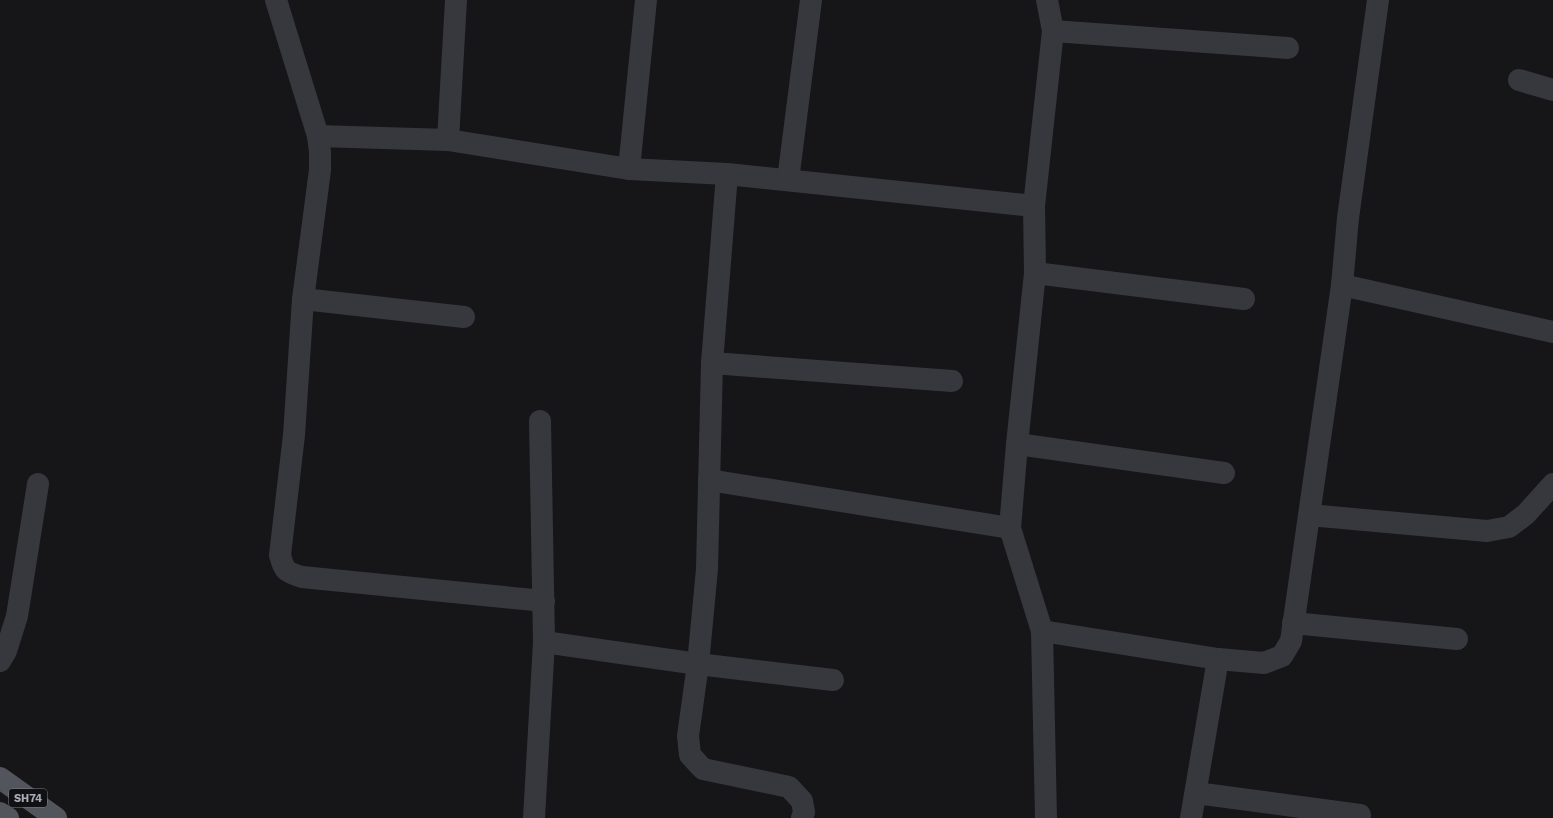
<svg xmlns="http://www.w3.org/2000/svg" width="1553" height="818" font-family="'Work Sans',sans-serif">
	<rect width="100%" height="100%" fill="#161618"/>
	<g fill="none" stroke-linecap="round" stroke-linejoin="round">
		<g stroke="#37383d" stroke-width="22">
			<path d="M276 0 318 136 320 152V170L303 299 294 435 280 555C284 571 286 572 302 577L544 601"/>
			<path d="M1053 31 1288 48"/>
			<path d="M1519 80 1553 90"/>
			<path d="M318 136 448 140 629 169 727 174 1034 206"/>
			<path d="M448 140 456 0"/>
			<path d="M629 169 646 0"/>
			<path d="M727 174 712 363 707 569 698 664 688 736 690 755 703 769 789 787 802 801 804 812 802 818"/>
			<path d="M788 180 811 0"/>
			<path d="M1035 273 1244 299"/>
			<path d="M1342 285 1553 332"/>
			<path d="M303 299 464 317"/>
			<path d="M712 363 952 381"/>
			<path d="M1017 444 1224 473"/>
			<path d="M709 480 1010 528"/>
			<path d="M1309 515 1487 531 1509 527 1526 514 1553 484"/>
			<path d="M1293 623 1457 639"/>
			<path d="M1042 631 1218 659 1264 663 1282 656 1291 641 1342 285 1348 218 1378 0"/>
			<path d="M544 642 698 664 833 680"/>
			<path d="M0 661 6 651 17 616 38 484"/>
			<path d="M1196 793 1360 815"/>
			<path d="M534 818 544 642 540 421"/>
			<path d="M1046 818 1042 631 1010 528 1017 444 1035 273 1034 206 1053 31 1047 0"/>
			<path d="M1191 818 1218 659"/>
		</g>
		<g stroke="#53555c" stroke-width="22">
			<path d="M0 778 56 818"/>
			<path d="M0 813 8 818"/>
		</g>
	</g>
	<g text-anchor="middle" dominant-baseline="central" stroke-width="3.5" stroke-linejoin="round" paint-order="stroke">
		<rect fill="#111113" stroke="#7b7e86" stroke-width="1" x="9" y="789" width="38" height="18" rx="3"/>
		<g font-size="11" font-weight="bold" fill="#a8adb8">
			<text x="28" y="798">SH74</text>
		</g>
	</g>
</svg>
